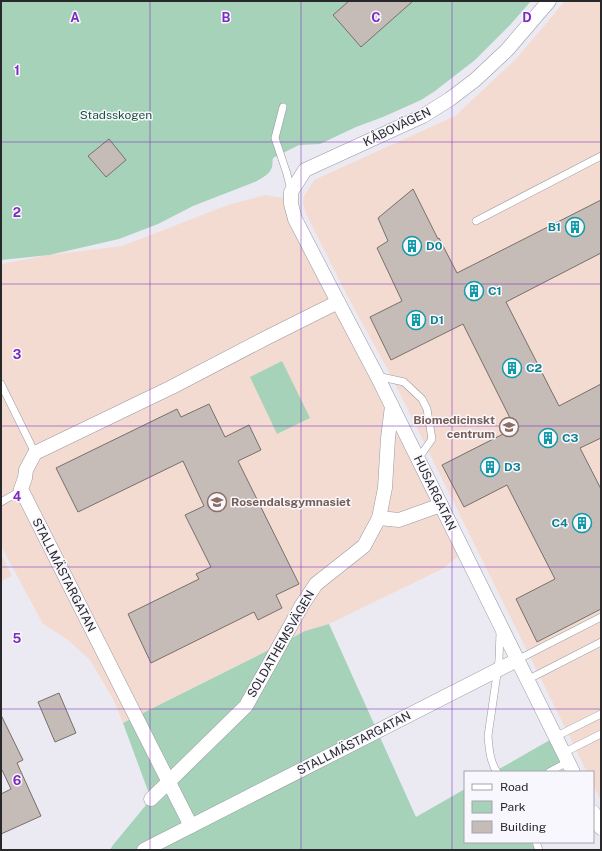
<svg xmlns="http://www.w3.org/2000/svg" width="602" height="851" font-family="'Public Sans',sans-serif">
	<rect width="100%" height="100%" fill="#ebeaf3"/>
	<g fill="#f3dbd1">
		<path d="M565 1H601V801L593 785V772H587L403 400 388 370 350 301 306 214 303 203 304 196 314 180 455 116 516 59Z"/>
		<path d="M265 195 284 198 460 555 442 569 329 624 305 631 253 658 123 723 113 699 90 660 68 640 43 624 1 546V264L49 255 122 246 228 205Z"/>
		<path d="M1 554 12 576 1 581Z"/>
	</g>
	<g fill="#a5d2b9">
		<path d="M1 1H531L510 25 475 60 435 91 421 100 383 117 356 127 320 144 299 145 273 158C272 161 273 164 272 167 270 174 262 178 257 181L193 206 158 224 119 239 49 255 1 260Z"/>
		<path d="M282 361 310 418 277 434 250 377Z"/>
		<path d="M329 624 416 817 465 789V842H536L539 850H110L113 845 151 799 123 723 253 658 305 631Z"/>
		<path d="M555 737 568 762 549 772H494Z"/>
	</g>
	<g fill="#c5bbb7" stroke="#786f6c">
		<path d="M349 1H413L361 47 333 15Z"/>
		<path d="M109 139 126 160 106 177 88 156Z"/>
		<path d="M413 189 438 239 439 238 457 273 601 200V253L506 302 559 406 601 384V438L580 448 601 489V609L537 642 516 599 555 579 507 485 464 507 442 465 515 428 463 324 391 360 370 317 402 301 377 248 388 241 378 218Z"/>
		<path d="M209 404 225 437 249 425 261 450 238 461 299 584 276 595 282 608 258 620 254 612 151 663 128 614 199 579 196 574 211 567 185 515 204 506 183 461 78 512 56 468 177 409 181 417Z"/>
		<path d="M59 693 76 733 55 742 38 702Z"/>
		<path d="M1 715 23 760 17 763 41 816 1 834V794L11 789 2 770H1Z"/>
	</g>
	<g fill="none" stroke-linecap="round" stroke-linejoin="round">
		<g stroke="#9a98a1" stroke-width="8">
			<g id="lane">
				<path d="M283 107 275 138 287 174 291 190"/>
				<path d="M476 221 601 156"/>
				<path d="M377 376 404 382 422 399 427 409 432 439 418 459"/>
				<path d="M1 384 35 453"/>
				<path d="M1 502 15 494 21 489"/>
				<path d="M517 660 601 617"/>
				<path d="M527 680 601 642"/>
				<path d="M555 737 601 714"/>
				<path d="M563 753 601 734"/>
				<path d="M497 772C490 762 489 748 488 736L499 660 500 632"/>
				<path d="M549 772 568 762"/>
				<path d="M536 842 539 850"/>
			</g>
		</g>
		<g stroke="#9a98a1" stroke-width="15">
			<g id="street">
				<path d="M549 1 507 50 475 80 450 99 423 116 305 170 291 192V204L295 219 338 302 377 376 573 772"/>
				<path d="M379 518 399 520 441 505"/>
				<path d="M151 799 246 706 302 605 316 584 364 546 379 518 385 488 388 438 392 406"/>
				<path d="M593 812 601 828"/>
				<path d="M191 826 21 489 25 478 26 470 35 453 172 387 266 338 338 302"/>
				<path d="M144 850 517 660"/>
			</g>
		</g>
		<use href="#lane" stroke="#fff" stroke-width="7"/>
		<use href="#street" stroke="#fff" stroke-width="14"/>
	</g>
	<path fill="none" stroke="#7b2cbf" stroke-width="1" stroke-opacity="0.55" d="M150 1V850M301 1V850M452 1V850M1 142H601M1 284H601M1 426H601M1 567H601M1 709H601"/>
	<defs>
		<g id="building-ring" transform="scale(1)"><circle r="9.5" fill="#f8f7fe" stroke="#0f9aa8" stroke-width="1.5"/><path d="M-4-6H4V6H1V3H-1V6H-4ZM-2.5-4.3h1.7v1.8h-1.7ZM.8-4.3h1.7v1.8H.8ZM-2.5-1h1.7V.8h-1.7ZM.8-1h1.7V.8H.8Z" fill="#0f9aa8"/></g>
		<g id="university-ring" transform="scale(1)"><circle r="9.5" fill="#f8f7fe" stroke="#8d6e63" stroke-width="1.5"/><path d="M0-5L7-2L0 1L-7-2ZM-4 1L0 2.5L4 1V4Q0 6-4 4Z" fill="#8d6e63"/></g>
		<g id="school-ring" transform="scale(1)"><circle r="9.5" fill="#f8f7fe" stroke="#8d6e63" stroke-width="1.5"/><path d="M0-5L7-2L0 1L-7-2ZM-4 1L0 2.5L4 1V4Q0 6-4 4Z" fill="#8d6e63"/></g>
	</defs>
	<g fill-rule="evenodd">
		<use href="#building-ring" x="575" y="227"/>
		<use href="#building-ring" x="412" y="246"/>
		<use href="#building-ring" x="474" y="291"/>
		<use href="#building-ring" x="416" y="320"/>
		<use href="#building-ring" x="512" y="368"/>
		<use href="#university-ring" x="509" y="427"/>
		<use href="#building-ring" x="548" y="438"/>
		<use href="#building-ring" x="490" y="467"/>
		<use href="#school-ring" x="217" y="502"/>
		<use href="#building-ring" x="582" y="523"/>
	</g>
	<g text-anchor="middle" dominant-baseline="central" stroke-width="3" stroke-linejoin="round" paint-order="stroke">
		<g font-size="12" fill="#185237" stroke="#f8f7fe">
			<text x="116" y="115">Stadsskogen</text>
		</g>
		<g font-size="12" fill="#28282b" stroke="#f8f7fe">
			<text transform="translate(397 127) rotate(-26)">KÅBOVÄGEN</text>
			<text transform="translate(435 493) rotate(64)">HUSARGATAN</text>
			<text transform="translate(64 575) rotate(63)">STALLMÄSTARGATAN</text>
			<text transform="translate(281 644) rotate(-60)">SOLDATHEMSVÄGEN</text>
			<text transform="translate(354 743) rotate(-27)">STALLMÄSTARGATAN</text>
		</g>
		<g font-size="12" font-weight="bold" fill="#0d838f" stroke="#f8f7fe" text-anchor="start">
			<text x="561" y="227" text-anchor="end">B1</text>
			<text x="426" y="246">D0</text>
			<text x="488" y="291">C1</text>
			<text x="430" y="320">D1</text>
			<text x="526" y="368">C2</text>
			<text x="562" y="438">C3</text>
			<text x="504" y="467">D3</text>
			<text x="568" y="523" text-anchor="end">C4</text>
		</g>
		<g font-size="12" font-weight="bold" fill="#785e54" stroke="#f8f7fe" text-anchor="end">
			<text x="495" y="420">Biomedicinskt<tspan x="495" dy="14">centrum</tspan></text>
			<text x="231" y="502" text-anchor="start">Rosendalsgymnasiet</text>
		</g>
	</g>
	<g font-size="13" text-anchor="middle" font-weight="bold" fill="#7b2cbf" stroke="#f8f7fe" stroke-width="3" stroke-linejoin="round" paint-order="stroke">
		<text x="75" y="22">A</text>
		<text x="226" y="22">B</text>
		<text x="376" y="22">C</text>
		<text x="527" y="22">D</text>
		<text x="17" y="75">1</text>
		<text x="17" y="217">2</text>
		<text x="17" y="359">3</text>
		<text x="17" y="501">4</text>
		<text x="17" y="643">5</text>
		<text x="17" y="785">6</text>
	</g>
	<rect width="602" height="851" fill="none" stroke="#28282b" stroke-width="4"/>
	<rect x="464" y="771" width="130" height="72" fill="#f8f7fe" stroke="#a5a4aa"/>
	<rect x="472" y="784" width="20" height="6" fill="#ffffff" stroke="#a5a4aa"/>
	<text x="500" y="791" font-size="12" fill="#28282b">Road</text>
	<rect x="472" y="801" width="20" height="12" fill="#a5d2b9" stroke="#a5a4aa"/>
	<text x="500" y="811" font-size="12" fill="#28282b">Park</text>
	<rect x="472" y="821" width="20" height="12" fill="#c5bbb7" stroke="#a5a4aa"/>
	<text x="500" y="831" font-size="12" fill="#28282b">Building</text>
</svg>
